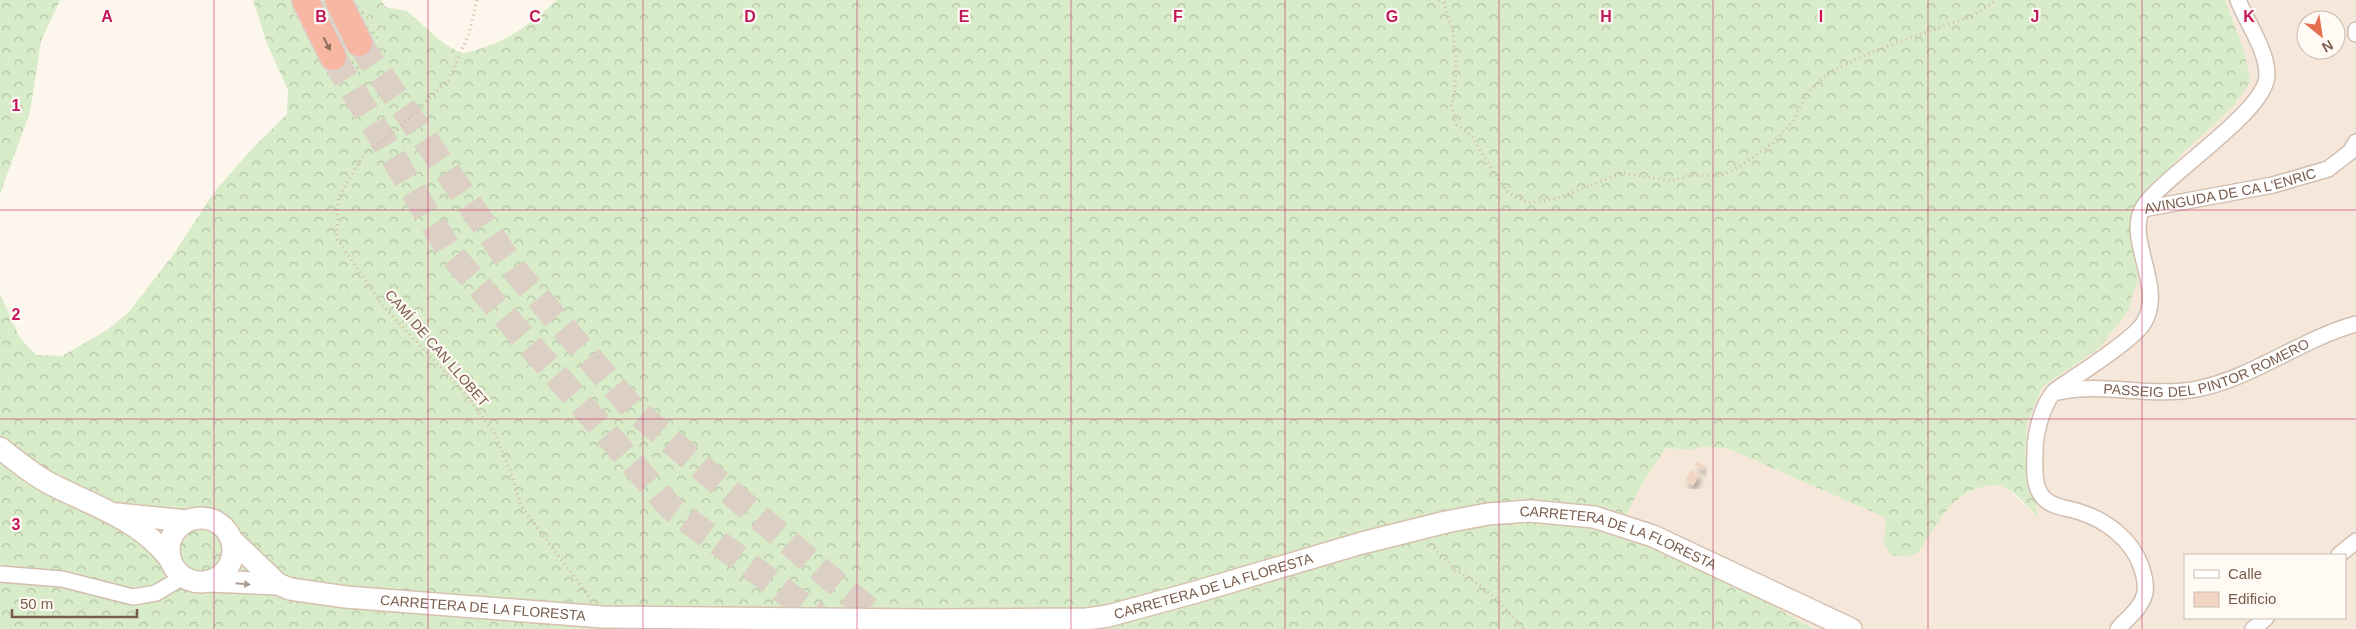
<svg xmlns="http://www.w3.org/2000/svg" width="2356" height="629" font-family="Helvetica,sans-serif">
	<defs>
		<pattern id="grass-dots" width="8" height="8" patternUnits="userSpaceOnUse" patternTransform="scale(1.25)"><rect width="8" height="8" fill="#d8ecc9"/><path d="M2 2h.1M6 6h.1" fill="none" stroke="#b4c2a5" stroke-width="1.8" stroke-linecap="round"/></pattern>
		<pattern id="forest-crowns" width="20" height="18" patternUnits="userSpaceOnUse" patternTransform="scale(1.25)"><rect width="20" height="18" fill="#d8ecc9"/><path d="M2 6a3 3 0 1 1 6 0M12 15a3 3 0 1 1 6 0" fill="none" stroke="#b4c2a5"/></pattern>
		<filter id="shadow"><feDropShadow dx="3" dy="5.5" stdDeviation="2.5" flood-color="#0004"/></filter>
	</defs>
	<rect width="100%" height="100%" fill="#fdf6ec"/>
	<path fill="#f5e8da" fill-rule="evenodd" d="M2225 0H2356V629H1814L1708 570 1619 527 1641 486 1666 448 1692 450 1704 446 1729 449 1886 518 1884 543 1891 555 1904 557 1924 543 1946 510 1955 500 1978 488 1991 485 2004 486 2037 516 2025 457 2027 425 2042 387 2099 348 2133 246 2141 201 2183 153 2245 54ZM2306 20H2336V50H2306ZM2185 555H2345V618H2185Z"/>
	<path fill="url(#grass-dots)" d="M286 0H361L379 36C371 60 365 72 340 83L323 68Z"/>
	<g fill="url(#forest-crowns)">
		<path d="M0 0H60L41 41 30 112 0 194Z"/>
		<path d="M253 0H286L323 68 340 83C365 72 371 60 379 36L361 0H381L385 7 407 11 442 42 462 54C504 44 526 28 557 0H2225L2245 54 2250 82 2234 105 2183 153 2141 201 2133 246 2138 280 2127 313 2099 348 2042 387 2027 425 2025 457 2034 491 2038 517C2028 507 2018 495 2006 488 1999 484 1990 485 1983 487 1948 495 1936 528 1917 554L1904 557 1891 555 1884 543 1886 518 1729 449 1704 446 1692 450 1666 448 1641 486 1620 527 1708 570 1814 629H0V294L20 338 36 355 62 356 107 330 128 313 173 255 215 191 251 150 287 114 288 90 267 44Z"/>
	</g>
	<g fill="#f3d5c3" filter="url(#shadow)">
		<path d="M1697 461 1705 466 1702 470 1695 465Z"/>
		<path d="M1691 470 1699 475 1693 486 1685 481Z"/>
	</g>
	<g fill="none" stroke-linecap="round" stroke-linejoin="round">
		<g stroke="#dcd0c4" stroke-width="26" stroke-dasharray="26 13" stroke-linecap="butt">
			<path d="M359 43 517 273 632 408 830 578 893 629"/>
			<path d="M333 57 452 255 671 508 835 629"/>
		</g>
		<g stroke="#d1beb0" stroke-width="18">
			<g id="minor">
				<path d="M2356 30V34"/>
				<path id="s1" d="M2143 209 2273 185 2328 169 2350 152 2356 142"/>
				<path id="s2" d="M2059 392C2104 382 2151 398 2197 389 2253 378 2301 339 2356 324"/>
				<path d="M2339 555 2356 541"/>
				<path d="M0 574 62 579 133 597 156 593 183 577"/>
				<path d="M2118 629C2125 620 2137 612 2142 601 2148 590 2145 578 2141 566 2131 539 2107 521 2080 512 2065 507 2047 508 2039 491 2033 480 2035 462 2035 451 2035 433 2042 407 2053 393 2057 388 2064 385 2069 381 2087 369 2132 340 2143 324 2167 288 2123 238 2144 206 2166 174 2267 111 2267 75 2267 50 2247 23 2238 0"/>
				<path d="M2253 629 2266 618"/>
			</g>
		</g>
		<g stroke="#d6c0b0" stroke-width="24">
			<g id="secondary">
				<path d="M0 448C15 460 31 473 47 482 90 505 140 519 170 559"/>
				<path d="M117 514 187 521"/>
				<circle cx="201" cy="550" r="32"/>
				<path d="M232 540 278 584"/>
				<path id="s3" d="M209 581 278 584 290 589 346 597 603 617 930 620 1087 619 1108 616 1196 592 1362 543 1446 522 1488 514 1530 511 1594 517 1653 536 1851 629"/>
			</g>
		</g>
		<g stroke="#dad1cd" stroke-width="29">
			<g id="motorway">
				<path d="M305 0 333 57"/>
				<path d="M338 0 359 43"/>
			</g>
		</g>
		<g stroke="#d9b8a5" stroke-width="3" stroke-dasharray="1 4" stroke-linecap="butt">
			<path d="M477 0 469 34 448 80 396 131 364 154 338 198 337 239 382 305 461 389 495 434 510 470 521 506 590 598"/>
			<path d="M1439 0 1444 3 1453 32 1456 62 1455 90 1451 106 1457 125 1471 135 1495 175 1508 192 1528 203 1558 198 1622 173 1671 181 1690 175 1721 176 1740 166 1773 143 1793 121 1808 92 1830 72 1871 52 1972 16 1997 0"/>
			<path d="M1431 544 1455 570 1470 578 1498 600 1524 629"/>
		</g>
		<use href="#minor" stroke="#fff" stroke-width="15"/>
		<use href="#secondary" stroke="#fff" stroke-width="21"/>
		<use href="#motorway" stroke="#f7b7a3" stroke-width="26"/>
	</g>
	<defs><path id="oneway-solid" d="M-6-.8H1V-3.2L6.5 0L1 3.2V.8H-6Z" transform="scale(1.25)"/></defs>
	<use fill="#936e5e" href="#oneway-solid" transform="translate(327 44) rotate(63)"/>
	<use fill="#af9d94" href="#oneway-solid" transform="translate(243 584) rotate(5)"/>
	<path fill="none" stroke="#c2185b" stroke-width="1" stroke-opacity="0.55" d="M214 0V629M428 0V629M643 0V629M857 0V629M1071 0V629M1285 0V629M1499 0V629M1713 0V629M1928 0V629M2142 0V629M0 210H2356M0 419H2356"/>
	<g text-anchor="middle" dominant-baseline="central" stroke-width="4.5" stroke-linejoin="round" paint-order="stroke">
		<g font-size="14" fill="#7a5c4d" stroke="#fffaf3">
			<text stroke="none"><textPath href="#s1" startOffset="89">AVINGUDA DE CA L'ENRIC</textPath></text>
			<text transform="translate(437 348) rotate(49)">CAMÍ DE CAN LLOBET</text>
			<text stroke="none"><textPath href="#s2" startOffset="152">PASSEIG DEL PINTOR ROMERO</textPath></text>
			<text stroke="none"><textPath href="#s3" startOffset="1430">CARRETERA DE LA FLORESTA</textPath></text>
			<text stroke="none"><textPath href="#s3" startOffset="1011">CARRETERA DE LA FLORESTA</textPath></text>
			<text stroke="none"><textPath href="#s3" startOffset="276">CARRETERA DE LA FLORESTA</textPath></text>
		</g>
	</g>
	<g font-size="16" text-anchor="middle" font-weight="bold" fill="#c2185b" stroke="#fffaf3" stroke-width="4.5" stroke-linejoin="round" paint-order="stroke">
		<text x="107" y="22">A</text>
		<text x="321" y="22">B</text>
		<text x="535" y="22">C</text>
		<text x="750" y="22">D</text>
		<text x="964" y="22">E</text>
		<text x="1178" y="22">F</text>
		<text x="1392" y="22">G</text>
		<text x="1606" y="22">H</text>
		<text x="1821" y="22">I</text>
		<text x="2035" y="22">J</text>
		<text x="2249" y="22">K</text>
		<text x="16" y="111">1</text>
		<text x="16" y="320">2</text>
		<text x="16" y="530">3</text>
	</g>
	<rect x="2184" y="554" width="162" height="65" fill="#fffaf3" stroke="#cabbb1"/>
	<rect x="2194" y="570" width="25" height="8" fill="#ffffff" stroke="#cabbb1"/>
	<text x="2228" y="579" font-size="15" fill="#7a5c4d">Calle</text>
	<rect x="2194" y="592" width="25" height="15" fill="#f3d5c3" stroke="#cabbb1"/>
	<text x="2228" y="604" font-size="15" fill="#7a5c4d">Edificio</text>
	<g transform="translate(2321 35) rotate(150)"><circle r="24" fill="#fffaf3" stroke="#cabbb1"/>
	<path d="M0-4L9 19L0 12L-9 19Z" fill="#e76f51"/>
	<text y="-8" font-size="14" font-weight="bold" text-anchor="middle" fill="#7a5c4d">N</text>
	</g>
	<path d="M12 609v8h125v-8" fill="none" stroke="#7a5c4d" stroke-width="2.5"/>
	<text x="20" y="609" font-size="15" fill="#7a5c4d" stroke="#fffaf3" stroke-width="4" paint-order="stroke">50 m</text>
</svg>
